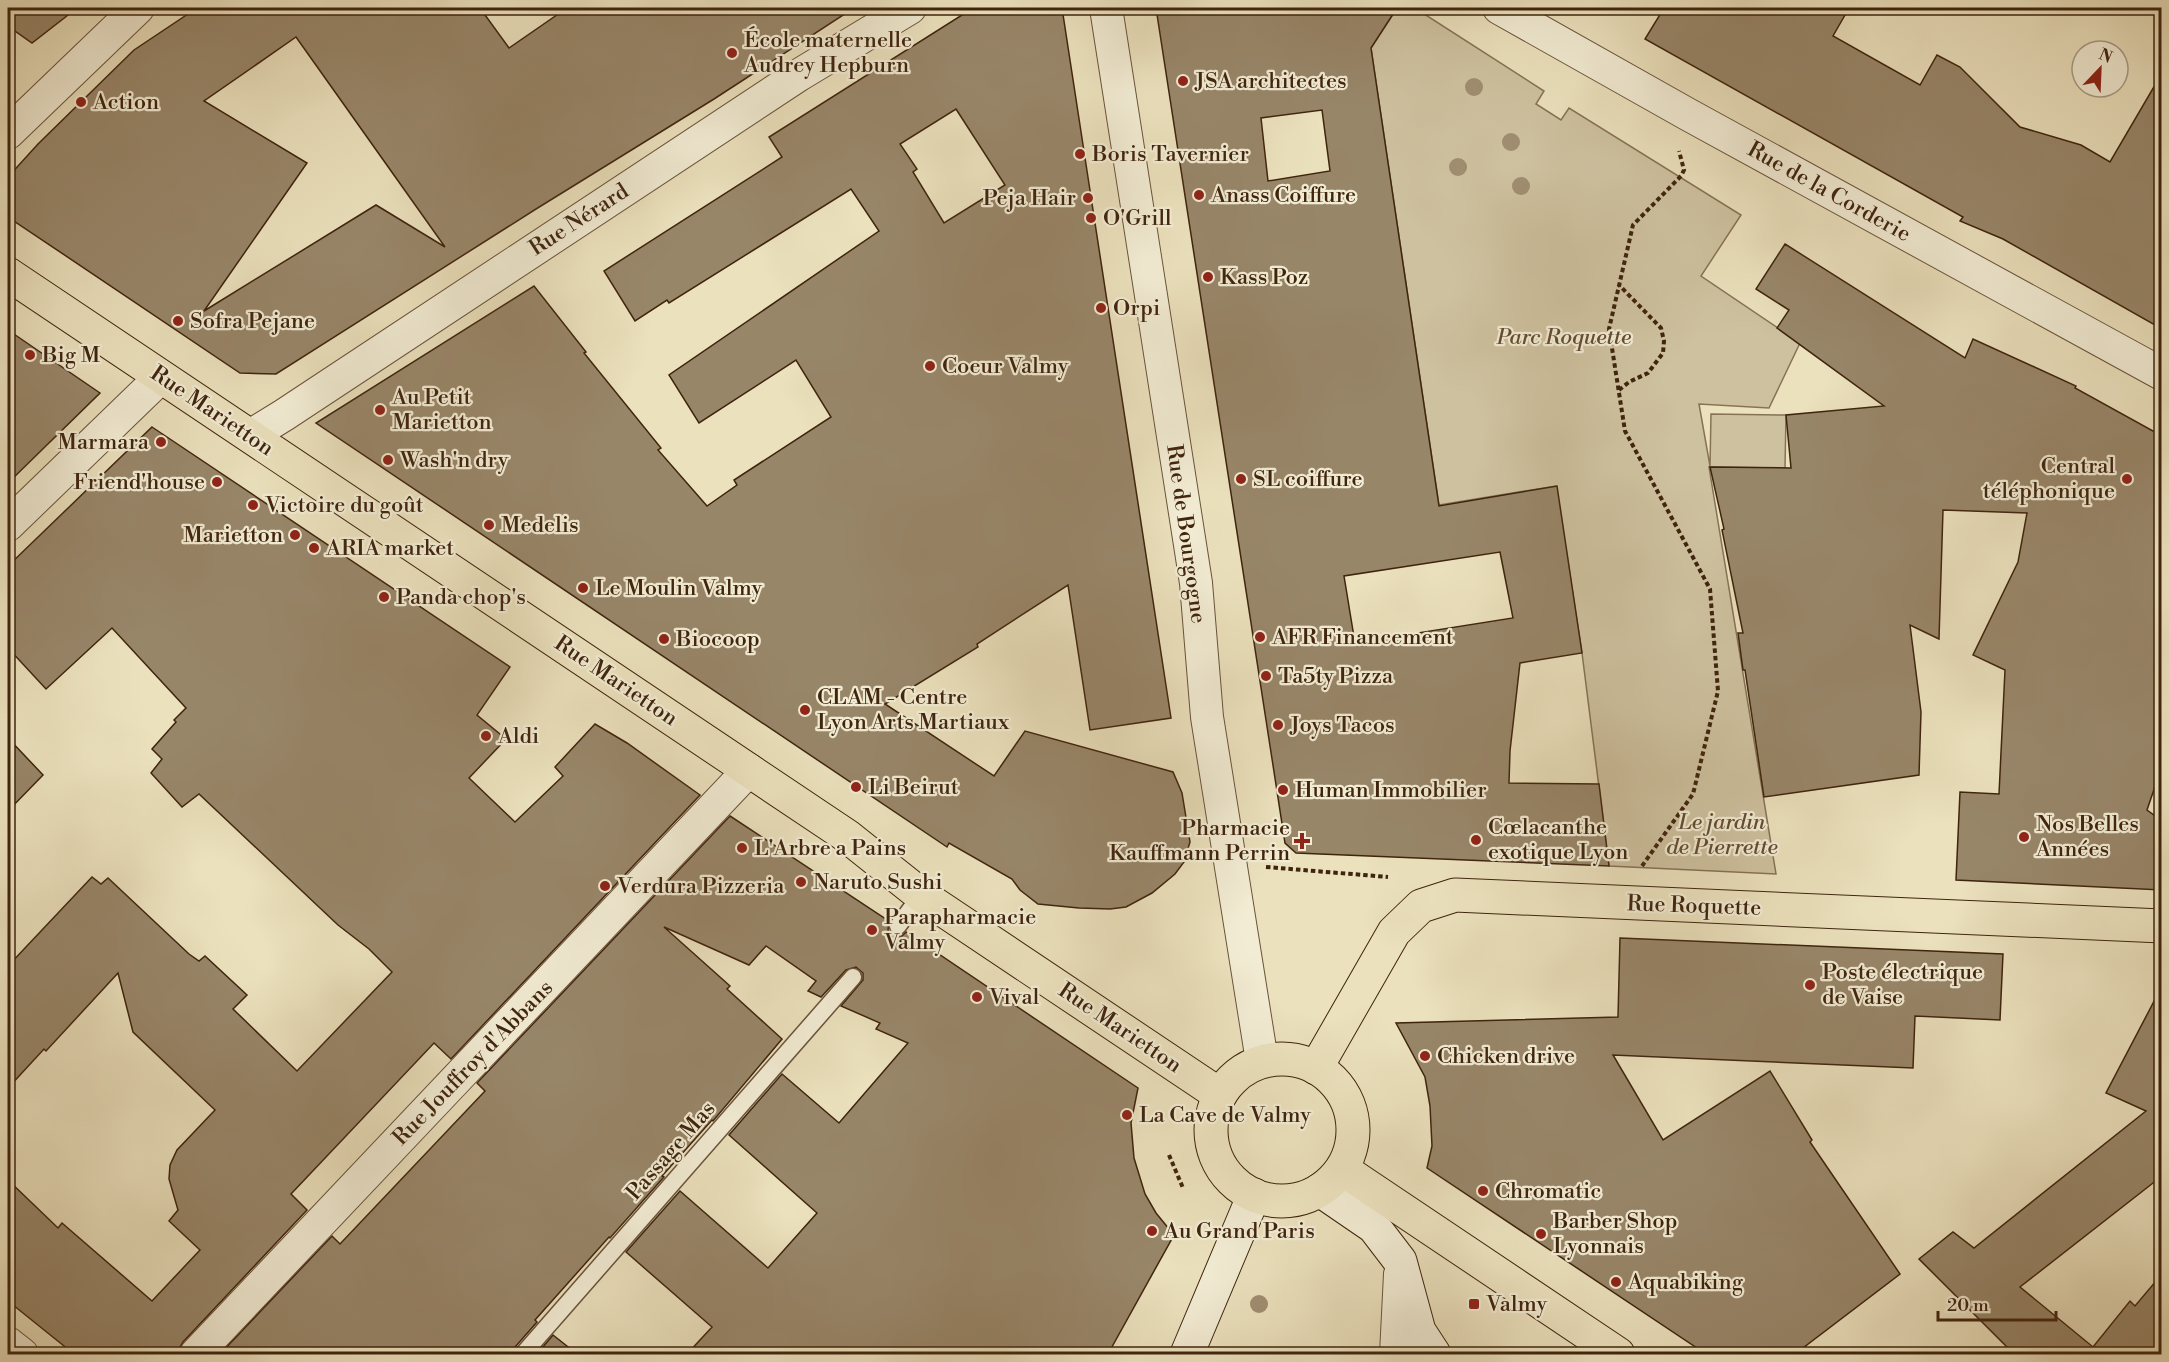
<svg xmlns="http://www.w3.org/2000/svg" width="2169" height="1362" font-family="'Libre Bodoni',serif">
	<rect width="100%" height="100%" fill="#ebe1bd"/>
	<filter id="stains"><feTurbulence type="fractalNoise" baseFrequency=".00333" numOctaves="4"/><feColorMatrix values="0 0 0 0 .2 0 0 0 0 .09 0 0 0 0 .02 0 0 0 .5 -.17"/></filter>
	<radialGradient id="worn" r=".72"><stop offset=".6" stop-color="#630" stop-opacity="0"/><stop offset="1" stop-color="#630" stop-opacity=".3"/></radialGradient>
	<path fill="#cec19f" stroke="#867256" stroke-width="1.5" d="M1397 8H1415L1544 91 1536 104 1561 120 1569 108 1741 215 1701 276 1800 343 1769 408 1699 404 1710 466 1711 414 1786 415 1785 468 1709 467 1776 874 1609 866 1582 653 1556 486 1439 505 1371 48Z"/>
	<g fill="#988669" stroke="#3f240e" stroke-width="1.5" fill-rule="evenodd">
		<path d="M8 8H77L32 43 8 26Z"/>
		<path d="M197 8H480L509 48 567 8H854L714 99 536 209 276 374 240 373 8 217V177L38 144 134 50ZM296 37 445 247 376 205 204 311 307 163 204 101Z"/>
		<path d="M973 8H1062L1171 718 1090 730 1068 585 977 644 978 647 885 704 994 776 1025 731 1173 772 1182 793 1190 842 1184 862 1175 874 1152 893 1126 907 1110 909 1079 908 1038 904 1020 890 1012 879 949 843 947 847 316 423 534 286 586 352 584 353 661 448 658 450 707 506 737 485 734 480 831 417 796 360 699 423 669 375 879 231 851 189 669 303 667 300 635 321 604 271 782 157 769 137ZM956 109 1005 185 944 223 913 172 917 169 900 144Z"/>
		<path d="M1156 8H1397L1371 48 1439 506 1557 486 1582 653 1520 663 1510 751 1509 783 1599 784 1609 866 1296 853 1285 843ZM1322 110 1330 171 1268 181 1261 118ZM1500 552 1513 618 1355 643 1344 576Z"/>
		<path d="M1664 8H1849L1833 36 1920 85 1937 55 1960 67 2020 127 2081 145 2110 162 2162 73V329L2003 239 1960 221 1963 217 1645 39Z"/>
		<path d="M1785 244 1965 358 1973 339 2076 386 2075 388 2162 436V766L2147 810 2162 821V890L1956 880 1960 792 1999 794 2005 670 1973 655 2018 562 2027 513 1943 510 1939 639 1910 625 1921 712 1919 775 1764 797 1745 670H1743L1738 633H1743L1722 530 1724 529 1710 467 1791 468 1786 415 1884 406 1777 328 1789 310 1756 289Z"/>
		<path d="M8 330 100 393 8 483Z"/>
		<path d="M152 427 510 667 477 715 506 739 469 778 515 822 563 776 555 767 595 724 627 743 700 795 451 1059 434 1043 291 1194 307 1210 183 1342 179 1349V1354H74L8 1301V1180L58 1228 62 1223 152 1301 200 1250 169 1221 178 1210 169 1179 170 1165 177 1150 215 1110 133 1032 118 973 46 1051 44 1049 8 1088V966L92 877 101 884 108 878 189 954 199 961 205 956 247 995 233 1009 297 1071 392 972 369 949 338 925 199 794 182 807 151 773 162 759 152 749 176 722 174 720 186 708 112 628 46 689 8 648V566Z"/>
		<path d="M8 738 43 775 8 811Z"/>
		<path d="M730 816 889 921 888 930 892 935 902 936 906 932 1138 1088 1131 1123 1134 1158 1145 1194 1156 1213 1174 1235 1108 1354H687L712 1327 626 1252 680 1191 768 1268 817 1213 729 1135 782 1074 839 1123 908 1043 876 1029 880 1023 841 1006 863 980V973L856 967 846 970 821 997 808 991 816 981 766 946 749 965 664 927 730 986 727 989 782 1039 713 1121 712 1120 662 1176 664 1177 610 1238 609 1237 535 1320 537 1322 515 1347 513 1354H220L332 1236 340 1244 485 1091 477 1083Z"/>
		<path d="M1620 938 2003 954 2000 1020 1915 1016 1913 1068 1613 1055 1663 1140 1770 1071 1812 1140 1810 1142 1900 1274 1795 1354H1706L1427 1168 1432 1146 1430 1106 1425 1077 1396 1023 1618 1017Z"/>
		<path d="M2162 986V1176L2020 1287 2093 1347 2130 1301 2135 1306 2162 1274V1354H2014L1919 1259 1953 1232 1974 1248 2146 1111 2106 1093Z"/>
		<path d="M553 1335 577 1354H537Z"/>
	</g>
	<g fill="none" stroke-linecap="round" stroke-linejoin="round">
		<g stroke="#6a533a" stroke-width="19">
			<g id="lane">
				<path d="M898 926 921 895"/>
				<path d="M523 1354 853 977"/>
			</g>
		</g>
		<g stroke="#6a533a" stroke-width="34">
			<g id="street">
				<path d="M1106 8 1196 583 1207 717 1262 1061"/>
				<path d="M1499 8 1689 115 2162 374"/>
				<path d="M8 133 138 8"/>
				<path d="M250 436 284 415 799 75 910 8"/>
				<path d="M8 525 161 377"/>
				<path d="M8 1343 22 1354"/>
				<path d="M196 1354 749 770"/>
				<path d="M1396 1354 1400 1274"/>
			</g>
		</g>
		<g stroke="#3f240e" stroke-width="35">
			<g id="secondary">
				<path d="M1320 1190 1374 1227 1400 1261 1419 1331 1434 1354"/>
				<path d="M1187 1354 1254 1195"/>
			</g>
		</g>
		<g stroke="#3f240e" stroke-width="35">
			<g id="primary">
				<path d="M8 274 847 836 921 895 1220 1095"/>
				<circle cx="1282" cy="1130" r="71"/>
				<path d="M1316 1068 1394 932 1421 906 1455 895 2162 926"/>
				<path d="M1342 1169 1618 1354"/>
			</g>
		</g>
		<g stroke="#3f240e" stroke-width="4" stroke-dasharray="4.5 3" stroke-linecap="butt">
			<path d="M1619 390 1629 382 1648 373 1663 353 1664 341 1661 328 1619 285"/>
			<path d="M1642 866 1693 794 1718 691 1710 589 1625 431 1609 329 1633 225 1681 176 1684 170 1679 151"/>
			<path d="M1266 867 1388 877"/>
			<path d="M1169 1155 1183 1188"/>
		</g>
		<use href="#lane" stroke="#f2ecd4" stroke-width="16"/>
		<use href="#street" stroke="#f2ecd4" stroke-width="32"/>
		<use href="#secondary" stroke="#f2ecd4" stroke-width="33"/>
		<use href="#primary" stroke="#ebe1bd" stroke-width="33"/>
	</g>
	<g fill="#a08e71">
		<circle cx="1474" cy="87" r="9"/>
		<circle cx="1511" cy="142" r="9"/>
		<circle cx="1458" cy="167" r="9"/>
		<circle cx="1521" cy="186" r="9"/>
		<circle cx="1259" cy="1304" r="9"/>
	</g>
	<g fill="#8f2418" stroke="#f2ecd4" stroke-width="2">
		<circle cx="732" cy="53" r="6"/>
		<circle cx="1183" cy="81" r="6"/>
		<circle cx="81" cy="102" r="6"/>
		<circle cx="1080" cy="154" r="6"/>
		<circle cx="1199" cy="195" r="6"/>
		<circle cx="1088" cy="198" r="6"/>
		<circle cx="1091" cy="218" r="6"/>
		<circle cx="1208" cy="277" r="6"/>
		<circle cx="1101" cy="308" r="6"/>
		<circle cx="178" cy="321" r="6"/>
		<circle cx="30" cy="355" r="6"/>
		<circle cx="930" cy="366" r="6"/>
		<circle cx="380" cy="410" r="6"/>
		<circle cx="161" cy="442" r="6"/>
		<circle cx="388" cy="460" r="6"/>
		<circle cx="1241" cy="479" r="6"/>
		<circle cx="2127" cy="479" r="6"/>
		<circle cx="217" cy="482" r="6"/>
		<circle cx="253" cy="505" r="6"/>
		<circle cx="489" cy="525" r="6"/>
		<circle cx="295" cy="535" r="6"/>
		<circle cx="314" cy="548" r="6"/>
		<circle cx="583" cy="588" r="6"/>
		<circle cx="384" cy="597" r="6"/>
		<circle cx="1260" cy="637" r="6"/>
		<circle cx="664" cy="639" r="6"/>
		<circle cx="1266" cy="676" r="6"/>
		<circle cx="805" cy="710" r="6"/>
		<circle cx="1278" cy="725" r="6"/>
		<circle cx="486" cy="736" r="6"/>
		<circle cx="856" cy="787" r="6"/>
		<circle cx="1283" cy="790" r="6"/>
		<circle cx="2024" cy="837" r="6"/>
		<circle cx="1476" cy="840" r="6"/>
		<path d="M1299 832h6v6h6v6h-6v6h-6v-6h-6v-6h6z"/>
		<circle cx="742" cy="848" r="6"/>
		<circle cx="801" cy="882" r="6"/>
		<circle cx="605" cy="886" r="6"/>
		<circle cx="872" cy="930" r="6"/>
		<circle cx="1810" cy="985" r="6"/>
		<circle cx="977" cy="997" r="6"/>
		<circle cx="1425" cy="1056" r="6"/>
		<circle cx="1127" cy="1115" r="6"/>
		<circle cx="1483" cy="1191" r="6"/>
		<circle cx="1152" cy="1231" r="6"/>
		<circle cx="1541" cy="1234" r="6"/>
		<circle cx="1616" cy="1282" r="6"/>
		<rect x="1468" y="1298" width="12" height="12" rx="3"/>
	</g>
	<g text-anchor="middle" dominant-baseline="central" stroke-width="4.5" stroke-linejoin="round" paint-order="stroke">
		<g font-size="22" fill="#3f240e" stroke="#f2ecd4" text-anchor="start">
			<text x="744" y="40">École maternelle<tspan x="744" dy="25">Audrey Hepburn</tspan></text>
			<text x="1195" y="81">JSA architectes</text>
			<text x="93" y="102">Action</text>
			<text x="1092" y="154">Boris Tavernier</text>
			<text x="1211" y="195">Anass Coiffure</text>
			<text x="1076" y="198" text-anchor="end">Peja Hair</text>
			<text x="1103" y="218">O'Grill</text>
			<text x="1220" y="277">Kass Poz</text>
			<text x="1113" y="308">Orpi</text>
			<text x="190" y="321">Sofra Pejane</text>
			<text x="42" y="355">Big M</text>
			<text x="942" y="366">Coeur Valmy</text>
			<text x="392" y="397">Au Petit<tspan x="392" dy="25">Marietton</tspan></text>
			<text x="149" y="442" text-anchor="end">Marmara</text>
			<text x="400" y="460">Wash'n dry</text>
			<text x="2115" y="466" text-anchor="end">Central<tspan x="2115" dy="25">téléphonique</tspan></text>
			<text x="1253" y="479">SL coiffure</text>
			<text x="205" y="482" text-anchor="end">Friend'house</text>
			<text x="265" y="505">Victoire du goût</text>
			<text x="501" y="525">Medelis</text>
			<text x="283" y="535" text-anchor="end">Marietton</text>
			<text x="326" y="548">ARIA market</text>
			<text x="595" y="588">Le Moulin Valmy</text>
			<text x="396" y="597">Panda chop's</text>
			<text x="1272" y="637">AFR Financement</text>
			<text x="676" y="639">Biocoop</text>
			<text x="1278" y="676">Ta5ty Pizza</text>
			<text x="817" y="697">CLAM - Centre<tspan x="817" dy="25">Lyon Arts Martiaux</tspan></text>
			<text x="1290" y="725">Joys Tacos</text>
			<text x="498" y="736">Aldi</text>
			<text x="868" y="787">Li Beirut</text>
			<text x="1295" y="790">Human Immobilier</text>
			<text x="2036" y="824">Nos Belles<tspan x="2036" dy="25">Années</tspan></text>
			<text x="1488" y="827">Cœlacanthe<tspan x="1488" dy="25">exotique Lyon</tspan></text>
			<text x="1290" y="828" text-anchor="end">Pharmacie<tspan x="1290" dy="25">Kauffmann Perrin</tspan></text>
			<text x="754" y="848">L'Arbre a Pains</text>
			<text x="813" y="882">Naruto Sushi</text>
			<text x="617" y="886">Verdura Pizzeria</text>
			<text x="884" y="917">Parapharmacie<tspan x="884" dy="25">Valmy</tspan></text>
			<text x="1822" y="972">Poste électrique<tspan x="1822" dy="25">de Vaise</tspan></text>
			<text x="989" y="997">Vival</text>
			<text x="1437" y="1056">Chicken drive</text>
			<text x="1139" y="1115">La Cave de Valmy</text>
			<text x="1495" y="1191">Chromatic</text>
			<text x="1553" y="1221">Barber Shop<tspan x="1553" dy="25">Lyonnais</tspan></text>
			<text x="1164" y="1231">Au Grand Paris</text>
			<text x="1628" y="1282">Aquabiking</text>
			<text x="1486" y="1304">Valmy</text>
		</g>
		<g font-size="22" fill="#3f240e" stroke="#f2ecd4">
			<text transform="translate(1829 192) rotate(29)">Rue de la Corderie</text>
			<text transform="translate(579 220) rotate(-33)">Rue Nérard</text>
			<text transform="translate(212 411) rotate(34)">Rue Marietton</text>
			<text transform="translate(1186 534) rotate(82)">Rue de Bourgogne</text>
			<text transform="translate(616 681) rotate(34)">Rue Marietton</text>
			<text transform="translate(1694 906) rotate(2)">Rue Roquette</text>
			<text transform="translate(1120 1028) rotate(34)">Rue Marietton</text>
			<text transform="translate(473 1063) rotate(-46)">Rue Jouffroy d'Abbans</text>
			<text transform="translate(671 1151) rotate(-49)">Passage Mas</text>
		</g>
		<g font-size="22" font-style="italic" fill="#634b32" stroke="#f2ecd4">
			<text x="1564" y="337">Parc Roquette</text>
			<text x="1722" y="822">Le jardin<tspan x="1722" dy="25">de Pierrette</tspan></text>
		</g>
	</g>
	<rect width="2169" height="1362" fill="none" stroke="#ebe1bd" stroke-width="30"/>
	<rect x="9" y="9" width="2151" height="1344" fill="none" stroke="#3f240e" stroke-width="3"/>
	<rect x="15" y="15" width="2139" height="1332" fill="none" stroke="#3f240e" stroke-width="1.5"/>
	<g transform="translate(2100 69) rotate(23)"><circle r="28" fill="#f2ecd4" stroke="#aa9c85" stroke-width="1.5"/>
	<path d="M0-4.5L10 22L0 15L-10 22Z" fill="#8f2418"/>
	<text y="-9" font-size="16" font-weight="bold" text-anchor="middle" fill="#3f240e">N</text>
	</g>
	<path d="M1938 1311v9h118v-9" fill="none" stroke="#3f240e" stroke-width="3"/>
	<text x="1947" y="1311" font-size="18" fill="#3f240e" stroke="#f2ecd4" stroke-width="4.5" paint-order="stroke">20 m</text>
	<rect width="100%" height="100%" filter="url(#stains)"/>
	<rect width="100%" height="100%" fill="url(#worn)"/>
</svg>
